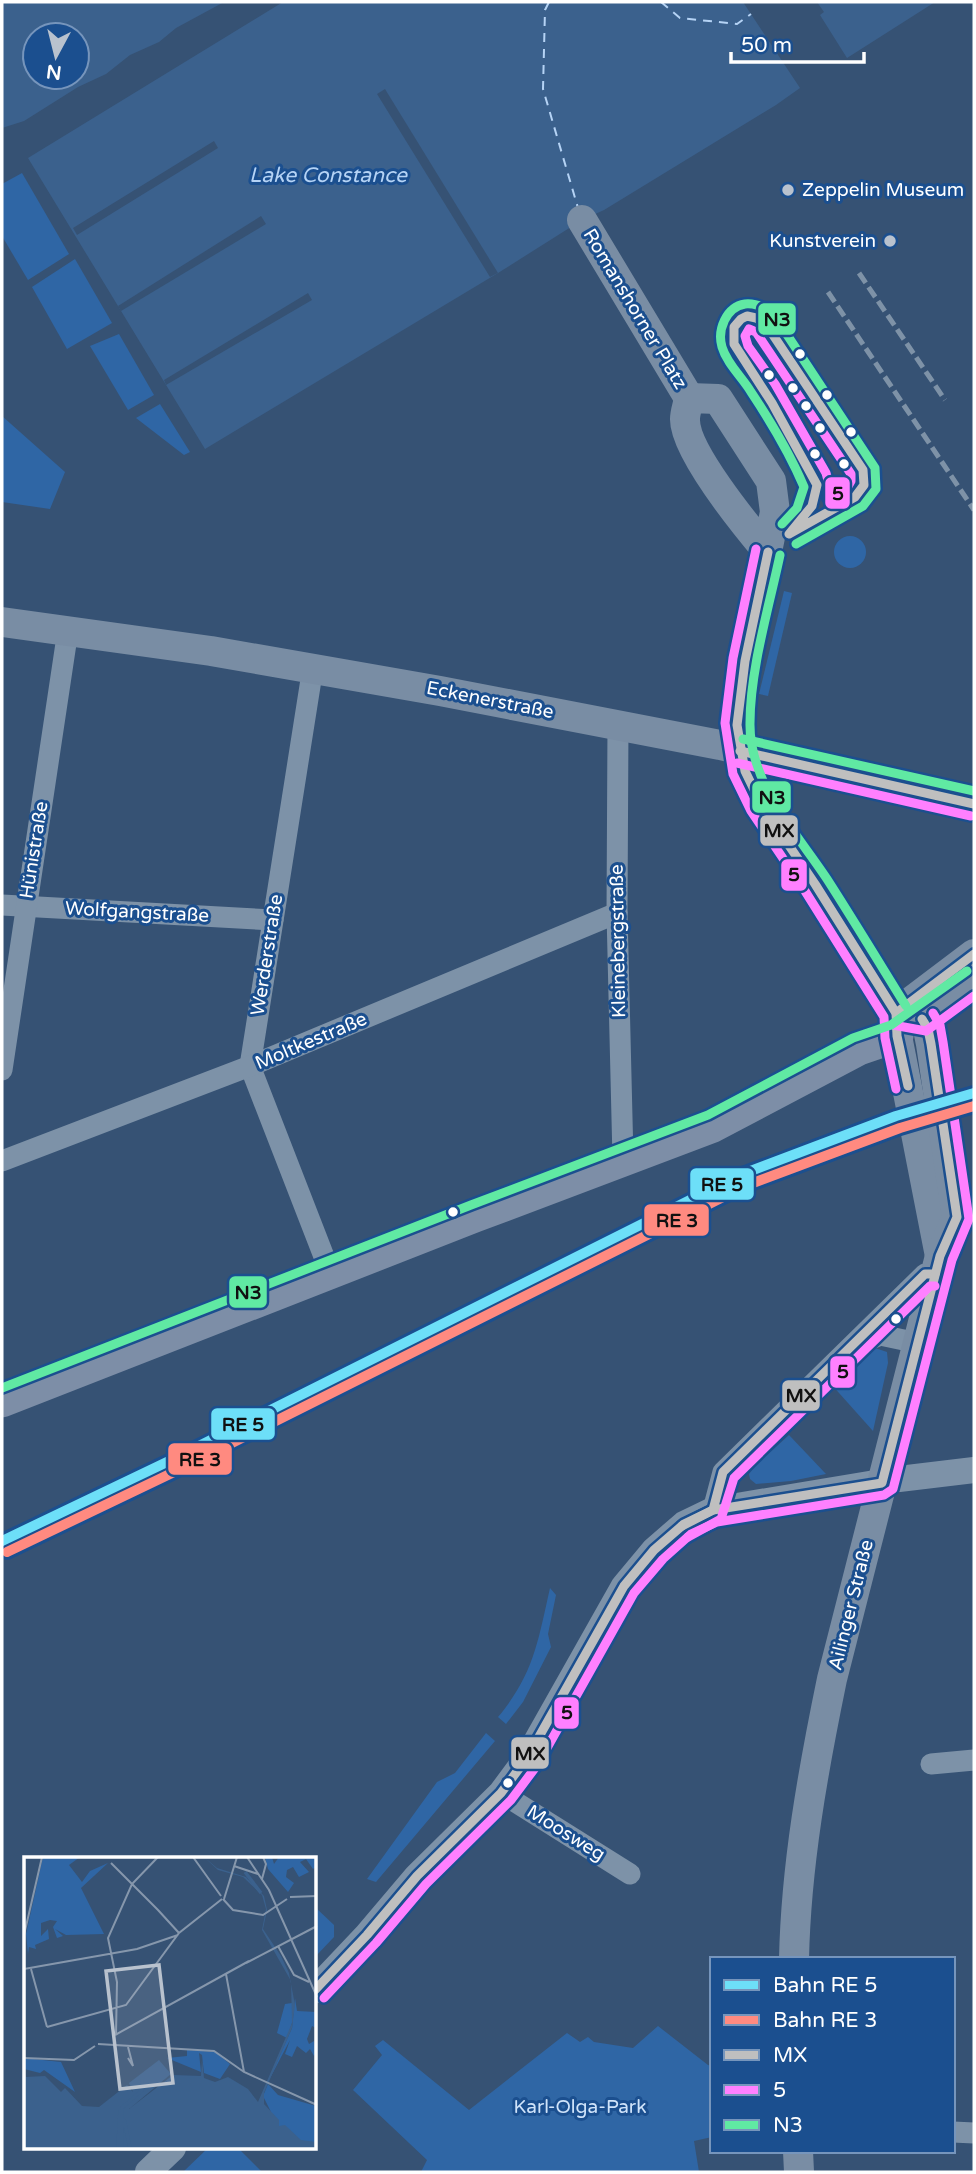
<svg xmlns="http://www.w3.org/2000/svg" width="976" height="2174" font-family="'Varela Round',sans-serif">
	<rect width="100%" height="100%" fill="#365274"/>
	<g fill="#2f66a5">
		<path d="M22 173 69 254 28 280 2 236V184Z"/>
		<path d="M75 259 112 323 67 349 32 287Z"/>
		<path d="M119 334 154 395 128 410 90 346Z"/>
		<path d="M160 404 190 452 184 455 136 418Z"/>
		<path d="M2 416 65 472 50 509 2 502Z"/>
		<circle cx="850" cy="552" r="16"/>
		<path d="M784 591 792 593 768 696 759 694Z"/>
		<path d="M875 1348 887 1352 888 1363 873 1431 831 1384Z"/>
		<path d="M789 1435 826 1474 791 1481 756 1484 750 1479 749 1474 755 1466Z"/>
		<path d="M550 1588 556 1595 548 1634 551 1647 523 1702 506 1724 498 1717C534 1674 538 1641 550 1588Z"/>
		<path d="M486 1733 495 1741 376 1882 367 1879 437 1782 455 1773Z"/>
		<path d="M315 1907 334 1925V1937L315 1957Z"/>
		<path d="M658 2026 708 2065 712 2066V2137L694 2141 699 2172H421L427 2160 353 2090 382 2055 375 2046 383 2040 469 2110 567 2033 580 2042 588 2037 594 2042 633 2048Z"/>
		<path d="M208 2148H238L262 2172H183Z"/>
	</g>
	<g fill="#3b618d" fill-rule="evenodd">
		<path d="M2 2H224L176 28 159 42 130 55 106 74 78 87 24 121 2 128ZM77 35V77H35V35Z"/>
		<path d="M283 2H743L800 88 776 105 604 210 582 220 498 273 205 449 28 158Z"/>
		<path d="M817 2H935L847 58 820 15 824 12Z"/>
	</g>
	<g fill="#365274">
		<path d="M385 89 498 273 490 277 377 94Z"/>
		<path d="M214 141 218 148 77 235 73 228Z"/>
		<path d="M261 216 266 224 121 311 118 306Z"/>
		<path d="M308 293 312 300 166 385 164 380Z"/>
	</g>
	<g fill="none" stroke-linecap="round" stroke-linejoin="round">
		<g stroke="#b5d3f5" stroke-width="2" stroke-dasharray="9 7" stroke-linecap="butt">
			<path d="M549 2 545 10 543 89 578 208"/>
			<path d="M661 2 680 18 737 24 751 14"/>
		</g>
		<g stroke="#7d92a8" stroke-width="21">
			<path d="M313 667 250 1066 330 1272"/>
			<path d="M618 724 617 913 623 1159"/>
			<path d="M2 905 273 920"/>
			<path d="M2 1070 68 630"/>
			<path d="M2 1161 250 1066 617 913"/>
			<path d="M857 1345 880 1335 918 1343"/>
			<path d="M713 1510 723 1472 925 1274H935"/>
			<path d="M931 1764 974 1760"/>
			<path d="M501 1793 630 1874"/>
			<path d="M953 2132 974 2133"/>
		</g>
		<g stroke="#7d92a8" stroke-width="26">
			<path d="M315 1990 367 1935 417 1876 501 1793 527 1758 624 1586 654 1550 684 1524 713 1510 899 1479 974 1470"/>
			<path d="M148 2172 173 2148"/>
		</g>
		<g stroke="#798da4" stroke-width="30">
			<path d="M582 220 689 398"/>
			<path d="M768 552C747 527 684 451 685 419 685 412 688 405 689 398L718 399 771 481 775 512 745 661 737 725 745 771 751 786 761 804 815 884 896 1013 897 1036 940 1256"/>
			<path d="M2 622 211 651 440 691 720 745 974 804"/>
			<path d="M896 1013 974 954"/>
			<path d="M923 1018 974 981"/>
			<path d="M794 1959C796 1865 813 1771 832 1679L940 1256 957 1217 931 1044 928 1029 922 1019"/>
			<path d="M798 2151 799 2172"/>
		</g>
		<path stroke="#7d8ea7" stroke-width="33" d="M2 1401 475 1216 713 1126 859 1049 897 1036"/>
		<g stroke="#7e92a7" stroke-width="5" stroke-dasharray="12 5" stroke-linecap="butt">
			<path d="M859 273 945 400"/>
			<path d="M828 292 974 510"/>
		</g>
		<g stroke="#1b4f8f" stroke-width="14">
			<g id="bus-1">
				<path d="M747 316 756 318 765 323 863 470 864 485 855 497 789 534 812 506 817 485 772 403 734 344V327L741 319Z"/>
				<path d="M768 552 745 661 737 725 745 771 761 804 815 884 896 1013 897 1036 908 1086"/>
				<path d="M740 751 974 804"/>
				<path d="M896 1013 974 954"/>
				<path d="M682 1526 713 1510 723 1472 925 1274H935"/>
				<path d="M315 1990 367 1935 417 1876 501 1793 527 1758 624 1586 654 1550 684 1524 713 1510 882 1483 940 1256 957 1217 931 1044 928 1029 922 1019"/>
			</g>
		</g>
		<g stroke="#1b4f8f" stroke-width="14">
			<g id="bus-2">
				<path d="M749 329 756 332 851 474V481L847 488 828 498 829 484 826 473 775 384 748 346 745 336Z"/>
				<path d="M756 549 733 658 725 723 733 774 751 811 805 891 884 1017 885 1038 896 1089"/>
				<path d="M737 763 971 816"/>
				<path d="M893 1025 926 1031 974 996"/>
				<path d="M688 1537 721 1519 734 1478 930 1286H935"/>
				<path d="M324 1998 376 1943 426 1884 511 1800 538 1764 634 1593 663 1559 691 1534 717 1522 884 1495 893 1489 952 1260 969 1219 943 1042 940 1025 933 1013"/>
			</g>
		</g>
		<g stroke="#1b4f8f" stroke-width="14">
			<g id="bus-3">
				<path d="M782 524 797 508 804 487C790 454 771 422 751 392 742 377 727 364 722 347 717 330 726 307 745 304 756 303 766 308 774 315L875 468 876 489 863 506 796 544"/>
				<path d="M780 555C769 607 750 670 750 723 749 783 796 832 827 879 854 921 880 964 906 1006"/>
				<path d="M743 739 974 791"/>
				<path d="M2 1388 471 1205 708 1115 853 1038 891 1025 967 971"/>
			</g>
		</g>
		<use href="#bus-1" stroke="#bfbfbf" stroke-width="9"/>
		<use href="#bus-2" stroke="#ff80ff" stroke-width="9"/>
		<use href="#bus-3" stroke="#60e9a3" stroke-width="9"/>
		<g stroke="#1b4f8f" stroke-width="16">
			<path id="rail-1" d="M2 1541 167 1462 740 1175 896 1116 974 1093"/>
		</g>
		<g stroke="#1b4f8f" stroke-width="16">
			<path id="rail-2" d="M7 1552 172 1473 745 1186 900 1128 974 1106"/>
		</g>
		<use href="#rail-1" stroke="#6ddff8" stroke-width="10"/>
		<use href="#rail-2" stroke="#ff8a80" stroke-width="10"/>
	</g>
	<g fill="#b9c2ce" stroke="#1b4f8f" stroke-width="2.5">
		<circle cx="788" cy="190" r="7"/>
		<circle cx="890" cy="241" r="7"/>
	</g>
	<g fill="#fff" stroke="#1b4f8f" stroke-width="2.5">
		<circle cx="800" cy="354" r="6"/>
		<circle cx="769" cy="375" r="6"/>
		<circle cx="793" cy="388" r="6"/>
		<circle cx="827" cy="395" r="6"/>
		<circle cx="806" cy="406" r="6"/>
		<circle cx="820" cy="428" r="6"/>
		<circle cx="851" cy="432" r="6"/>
		<circle cx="815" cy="454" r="6"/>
		<circle cx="844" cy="464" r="6"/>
		<circle cx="453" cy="1212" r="6"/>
		<circle cx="896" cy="1319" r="6"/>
		<circle cx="508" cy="1783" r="6"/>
	</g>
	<g text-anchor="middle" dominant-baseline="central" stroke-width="6" stroke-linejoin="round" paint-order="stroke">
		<g font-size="19" fill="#fff" stroke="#1b4f8f" text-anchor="start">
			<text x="802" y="190">Zeppelin Museum</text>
			<text x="876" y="241" text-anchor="end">Kunstverein</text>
		</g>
		<g font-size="19" fill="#fff" stroke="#1b4f8f">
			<text transform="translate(635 309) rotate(59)">Romanshorner Platz</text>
			<text transform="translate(490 700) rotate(11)">Eckenerstraße</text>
			<text transform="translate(34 850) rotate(-81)">Hünistraße</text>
			<text transform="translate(137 912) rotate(3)">Wolfgangstraße</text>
			<text transform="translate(618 941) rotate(-91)">Kleinebergstraße</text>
			<text transform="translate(267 955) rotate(-81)">Werderstraße</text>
			<text transform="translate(311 1041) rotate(-23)">Moltkestraße</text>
			<text transform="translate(851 1605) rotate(-76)">Ailinger Straße</text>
			<text transform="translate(566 1833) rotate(32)">Moosweg</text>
		</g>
		<g font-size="19" fill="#cfe3fa" stroke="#1b4f8f">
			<text x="580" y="2107">Karl-Olga-Park</text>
		</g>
		<g font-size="21" font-style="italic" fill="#b5d3f5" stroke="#1b4f8f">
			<text x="328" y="175">Lake Constance</text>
		</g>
	</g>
	<g transform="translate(24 1857)">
		<rect width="292" height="292" fill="#365274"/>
		<path d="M19 0H56L45 8 58 25 66 14 84 6 57 31 80 77 42 78 31 72 39 79 33 81 29 70 33 64 26 63 17 66V79L24 72 25 82 11 88 12 92 5 90 4 97 2 77ZM241 0H248L250 7 255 0H292V10L289 12 282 2 276 5 285 15 275 20 269 10 263 13 262 20 270 26 264 35 244 12ZM268 141 270 147 268 166 263 181 253 176 261 147 268 146ZM271 141 273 154 292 155V171L288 169 283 182 285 187 290 184 292 195 290 199 286 192 282 196 273 189 268 200 261 197 266 183 244 225 268 171ZM163 193 191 195 206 207 196 222 180 216 178 198 175 196 177 215 143 201 163 199ZM0 201 37 205 51 235 20 213 16 216 0 212ZM244 227 254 238 292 249V292H218L247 255 239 239Z" fill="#2f66a5"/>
		<path d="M180 0 193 11 222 20 240 39 243 53 239 72 257 99 265 116 271 148 268 171 240 236V247L255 263V269L261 268 277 283 292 285V292H0V215L2 220 21 219 37 235 41 231 58 249 75 250 103 228 109 235 105 226 135 203 147 217 105 252 149 218 177 219 178 202 180 221 191 225 204 220 224 232 234 245 268 166 267 124 238 73 242 52 238 38 219 20 194 13Z" fill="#3b618d"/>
		<path fill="none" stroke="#3b618d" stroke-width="3.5" d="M221 15 237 36M100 262 106 292M94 292 96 253M96 292 97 265M98 292V251L118 233V222"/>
		<path fill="none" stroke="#8697ac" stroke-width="2" d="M169 0 197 39M223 0 245 33 293 140M87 6 134 53M210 9 234 17M238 22 242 7 239 0M266 40 293 39M199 42 209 53 239 58 263 42M200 42 213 0M134 53 155 76M0 78 18 0M254 89 270 118 285 125M222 106 293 69M0 112 113 92 154 78M7 112 23 170M202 117 220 215M23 170 102 148 155 76 198 42M92 177 93 125 84 81 108 27 134 0M91 178 225 104M74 187 190 194 220 215 293 248M0 201 50 203 71 189M104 201 109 209 104 190"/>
		<path fill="#b9c2ce" fill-opacity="0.15" stroke="#b9c2ce" stroke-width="3.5" d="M135 108 149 226 96 232 82 114Z"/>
		<rect width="292" height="292" fill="none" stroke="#fff" stroke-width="3.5"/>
	</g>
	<g stroke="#1b4f8f" stroke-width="2.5">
		<rect x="757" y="302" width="40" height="34" rx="7" fill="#60e9a3"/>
		<rect x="824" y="476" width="27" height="34" rx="7" fill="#ff80ff"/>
		<rect x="751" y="780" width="41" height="34" rx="7" fill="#60e9a3"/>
		<rect x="759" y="814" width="40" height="33" rx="7" fill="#bfbfbf"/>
		<rect x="780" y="858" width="28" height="34" rx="7" fill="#ff80ff"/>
		<rect x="689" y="1167" width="66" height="34" rx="7" fill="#6ddff8"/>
		<rect x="643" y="1203" width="67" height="34" rx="7" fill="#ff8a80"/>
		<rect x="228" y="1275" width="40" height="34" rx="7" fill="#60e9a3"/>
		<rect x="829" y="1355" width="27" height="34" rx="7" fill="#ff80ff"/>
		<rect x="781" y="1379" width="40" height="33" rx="7" fill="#bfbfbf"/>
		<rect x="210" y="1407" width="66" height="34" rx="7" fill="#6ddff8"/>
		<rect x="167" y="1442" width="66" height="34" rx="7" fill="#ff8a80"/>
		<rect x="553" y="1696" width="27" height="34" rx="7" fill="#ff80ff"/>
		<rect x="510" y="1736" width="40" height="34" rx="7" fill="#bfbfbf"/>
	</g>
	<g font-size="19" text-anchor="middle" font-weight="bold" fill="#111">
		<text x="777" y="326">N3</text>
		<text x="838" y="500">5</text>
		<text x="772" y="804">N3</text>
		<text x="779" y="837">MX</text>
		<text x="794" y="881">5</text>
		<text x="722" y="1191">RE 5</text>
		<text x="677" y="1227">RE 3</text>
		<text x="248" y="1299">N3</text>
		<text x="843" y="1378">5</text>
		<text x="801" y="1402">MX</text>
		<text x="243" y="1431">RE 5</text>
		<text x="200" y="1466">RE 3</text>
		<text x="567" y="1719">5</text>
		<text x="530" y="1760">MX</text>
	</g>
	<rect width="976" height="2174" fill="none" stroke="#ffffff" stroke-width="7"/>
	<rect x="710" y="1957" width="245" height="196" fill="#1b4f8f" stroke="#7695bc" stroke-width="2"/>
	<rect x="724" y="1980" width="35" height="10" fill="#6ddff8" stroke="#7695bc" stroke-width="2"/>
	<text x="773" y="1992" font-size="21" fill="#ffffff">Bahn RE 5</text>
	<rect x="724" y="2015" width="35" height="10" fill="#ff8a80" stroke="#7695bc" stroke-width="2"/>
	<text x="773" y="2027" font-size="21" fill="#ffffff">Bahn RE 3</text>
	<rect x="724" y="2050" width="35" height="10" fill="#bfbfbf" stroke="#7695bc" stroke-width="2"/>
	<text x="773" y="2062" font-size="21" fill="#ffffff">MX</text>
	<rect x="724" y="2085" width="35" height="10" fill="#ff80ff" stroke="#7695bc" stroke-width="2"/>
	<text x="773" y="2097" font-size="21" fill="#ffffff">5</text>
	<rect x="724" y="2120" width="35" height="10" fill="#60e9a3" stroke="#7695bc" stroke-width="2"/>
	<text x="773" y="2132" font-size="21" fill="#ffffff">N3</text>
	<g transform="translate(56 56) rotate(187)"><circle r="33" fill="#1b4f8f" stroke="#7695bc" stroke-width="2"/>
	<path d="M0-5L12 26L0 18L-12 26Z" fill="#b9c2ce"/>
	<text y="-10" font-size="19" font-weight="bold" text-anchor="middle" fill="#ffffff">N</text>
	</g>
	<path d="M731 52v10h133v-10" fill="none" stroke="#ffffff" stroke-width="3.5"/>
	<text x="741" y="52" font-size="21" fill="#ffffff" stroke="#1b4f8f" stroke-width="5" paint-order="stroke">50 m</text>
</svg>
